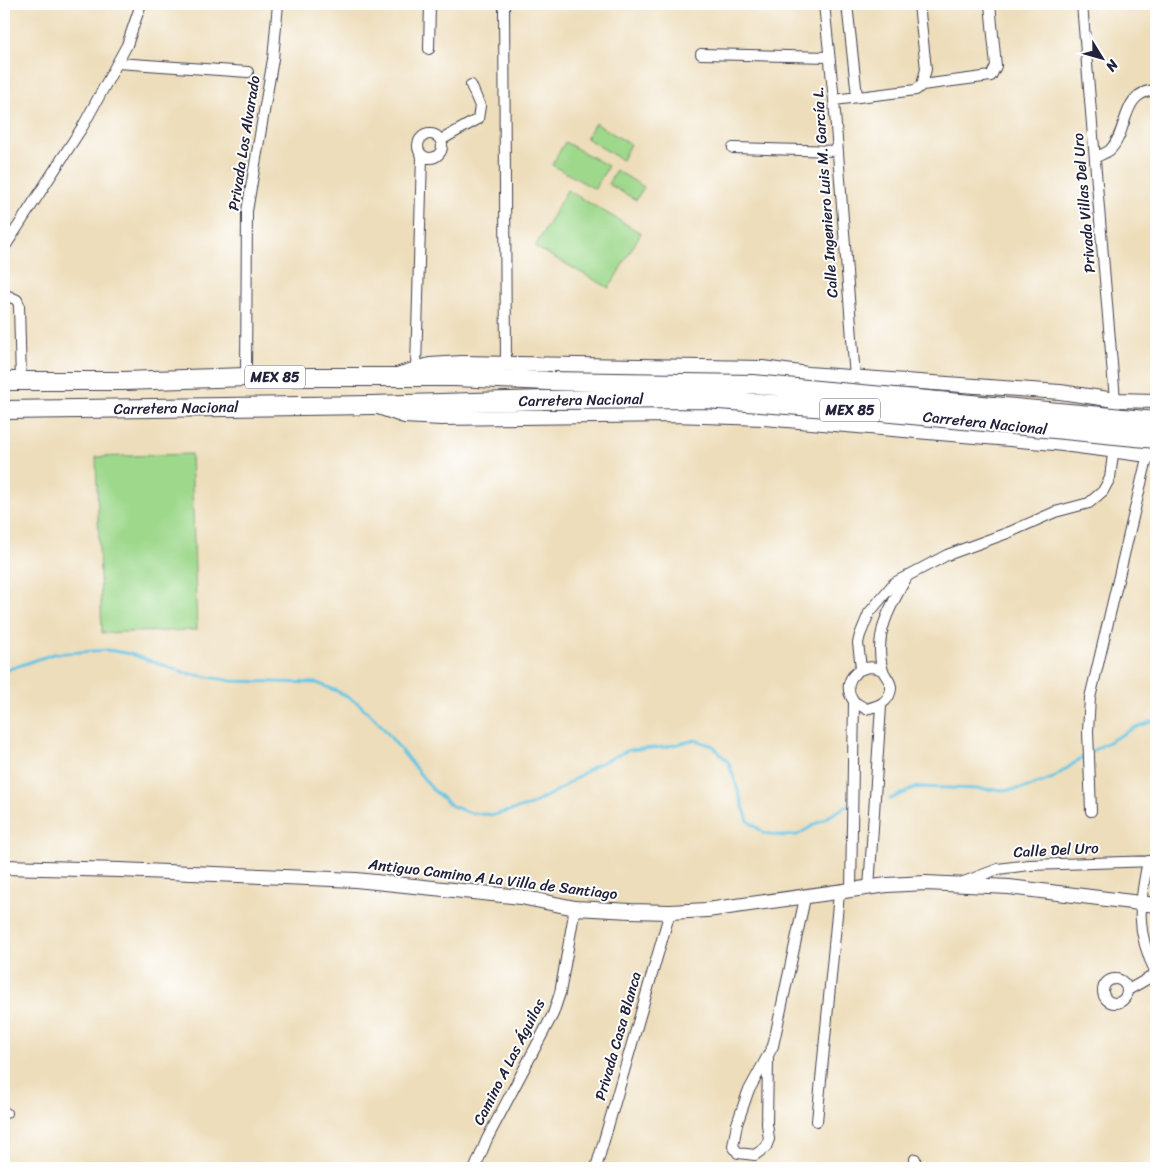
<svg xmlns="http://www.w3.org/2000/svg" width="1160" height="1172" viewBox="0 0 1160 1172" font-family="Sriracha,sans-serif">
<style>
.garden{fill:#9dd88b;stroke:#607d63}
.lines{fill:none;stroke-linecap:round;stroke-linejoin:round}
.stream{stroke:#66c5e4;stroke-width:3}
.street-casing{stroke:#403e4e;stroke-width:12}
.secondary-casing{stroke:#403e4e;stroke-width:16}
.highway-casing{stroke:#403e4e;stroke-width:20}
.street{stroke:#fff;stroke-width:10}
.secondary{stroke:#fff;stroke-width:14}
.highway{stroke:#fff;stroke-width:18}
.highway-bridge-casing{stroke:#403e4e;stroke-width:20;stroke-linecap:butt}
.highway-bridge{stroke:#fff;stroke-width:18}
.labels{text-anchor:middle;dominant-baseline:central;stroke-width:4;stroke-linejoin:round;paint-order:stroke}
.shield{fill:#fff;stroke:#646476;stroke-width:1}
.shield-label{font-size:14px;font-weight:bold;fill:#22223b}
.street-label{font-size:15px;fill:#22223b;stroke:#fff}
</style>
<rect width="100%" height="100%" fill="#fff"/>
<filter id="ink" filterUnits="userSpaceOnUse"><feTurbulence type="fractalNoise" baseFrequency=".02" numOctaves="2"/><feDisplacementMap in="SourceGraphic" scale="10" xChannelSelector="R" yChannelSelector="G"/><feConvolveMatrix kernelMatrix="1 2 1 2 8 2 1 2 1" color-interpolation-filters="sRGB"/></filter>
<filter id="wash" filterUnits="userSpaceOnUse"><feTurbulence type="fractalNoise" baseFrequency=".0096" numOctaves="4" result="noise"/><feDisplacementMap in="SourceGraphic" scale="20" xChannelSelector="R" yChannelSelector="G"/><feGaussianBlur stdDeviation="1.12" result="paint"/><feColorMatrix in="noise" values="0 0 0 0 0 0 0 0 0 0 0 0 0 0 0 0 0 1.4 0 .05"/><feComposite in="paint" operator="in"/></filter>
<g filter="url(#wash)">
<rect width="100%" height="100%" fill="#edddba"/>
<path class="garden" d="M 595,123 L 630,144 L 622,160 L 586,138 Z
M 565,142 L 608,166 L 595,189 L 552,165 Z
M 616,170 L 644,187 L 636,200 L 608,184 Z
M 567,190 L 641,233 L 609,288 L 535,247 Z
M 191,454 L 197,630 L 102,633 L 96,457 Z"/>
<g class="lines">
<path class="stream" d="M 4,671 L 53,654 L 108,650 L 131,654 L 185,673 L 232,681 L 317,683 L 337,691 L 358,703 L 380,724 L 433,790 L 452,806 L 471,813 L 494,815 L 531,805 L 560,789 L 594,766 L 629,750 L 665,747 L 695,740 L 713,746 L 729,763 L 748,821 L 764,833 L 784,836 L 797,835 L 850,804
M 1092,751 L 1134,728 L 1156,720
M 890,799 L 918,787 L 1010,790 L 1029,787 L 1053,778 L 1086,755"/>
</g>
</g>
<g filter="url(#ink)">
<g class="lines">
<defs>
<path id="street" d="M 504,4 L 506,363
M 824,4 L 834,100 L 855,378
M 847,4 L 857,96
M 1082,4 L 1115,400 L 1115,421
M 429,49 L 430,4
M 701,54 L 829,57
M 118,63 L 248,72
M 922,85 L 991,76 L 996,66 L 990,4
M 834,100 L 916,90 L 922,85 L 926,69 L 919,4
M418 146a12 12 0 1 1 24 0a12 12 0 1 1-24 0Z
M 441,140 L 478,119 L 480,106 L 471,85
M 733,148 L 838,151
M 1096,157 C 1100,155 1106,153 1110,150 C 1129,131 1121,91 1156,90
M 4,248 L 83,126 L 127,45 L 141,4
M 4,294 L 17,300 L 19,305 L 21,381
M 416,368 L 422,156
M 246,377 L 247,211 L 273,59 L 278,4
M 861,668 L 858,643 L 860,635 L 869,613 L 894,583 L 947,555 L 1010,532 L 1055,512 L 1089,503 L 1103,491 L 1110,478 L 1114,446
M 882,670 C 862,660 839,680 853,700 C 856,704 862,706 866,709 C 878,706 889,703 891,689 C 892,681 884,676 882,668 C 874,632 891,605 908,575
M 1091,811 L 1088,731 L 1090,698 L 1148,454
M 1148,861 C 1139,905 1135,931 1156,973
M 961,883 L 998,869 L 1029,865 L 1156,861
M 869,888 L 881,706
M 851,891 L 854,701
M1103 991a12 12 0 1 1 24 0a12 12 0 1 1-24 0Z
M 1128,990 L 1156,974
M 768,1058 L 767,1124 L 769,1139 L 766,1147 L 755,1155 L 738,1153 L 733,1146 L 737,1124 L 748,1092 L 773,1046 L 805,898
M 4,1113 L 6,1113
M 817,1121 L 839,894
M 915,1159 L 916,1168
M 475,1168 L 487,1139 L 553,1014 L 560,993 L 575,908
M 596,1168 L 670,912"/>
<path id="secondary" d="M 400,374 L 430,365 L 462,363 L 762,368 L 808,374 L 1060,392 L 1115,400 L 1156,401
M 378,407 L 404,416 L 441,418 L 673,415 L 764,418 L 1055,443 L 1156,456
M 4,867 L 120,870 L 356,880 L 521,897 L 575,908 L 631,911 L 670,912 L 707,910 L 887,885 L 926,883 L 1009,887 L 1156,905"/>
<path id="highway" d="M 4,381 L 123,381 L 246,377 L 455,377 L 547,381
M 4,410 L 373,405 L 543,400"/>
</defs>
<use href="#street" class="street-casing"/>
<use href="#secondary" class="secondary-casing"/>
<use href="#highway" class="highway-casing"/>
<use href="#street" class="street"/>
<use href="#secondary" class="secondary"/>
<use href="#highway" class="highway"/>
<defs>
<path id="highway-bridge" d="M 547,381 L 753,384 L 1156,421
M 543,400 L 705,399 L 881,412 L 1156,439"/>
</defs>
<use href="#highway-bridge" class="highway-bridge-casing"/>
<use href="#highway-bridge" class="highway-bridge"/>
</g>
</g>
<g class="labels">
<g class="shield">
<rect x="245" y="365.5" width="60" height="23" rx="4"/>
<rect x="820" y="398.5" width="60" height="23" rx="4"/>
</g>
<g class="shield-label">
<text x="275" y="377">MEX 85</text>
<text x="850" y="410">MEX 85</text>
</g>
<g class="street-label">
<text transform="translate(244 143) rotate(-81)">Privada Los Alvarado</text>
<text transform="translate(825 192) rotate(-94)">Calle Ingeniero Luis M. García L.</text>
<text transform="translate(1084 203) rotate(-95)">Privada Villas Del Uro</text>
<text transform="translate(581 400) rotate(-1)">Carretera Nacional</text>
<text transform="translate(176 408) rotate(-1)">Carretera Nacional</text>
<text transform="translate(985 423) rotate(6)">Carretera Nacional</text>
<text transform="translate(1056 850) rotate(-3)">Calle Del Uro</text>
<text transform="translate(493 879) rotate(7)">Antiguo Camino A La Villa de Santiago</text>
<text transform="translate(618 1036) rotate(-74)">Privada Casa Blanca</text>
<text transform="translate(509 1062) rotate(-63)">Camino A Las Águilas</text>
</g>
</g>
<rect width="1160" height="1172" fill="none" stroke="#fff" stroke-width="20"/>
<g transform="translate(1102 58) rotate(127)" stroke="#ffffff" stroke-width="4" paint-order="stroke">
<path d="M0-4L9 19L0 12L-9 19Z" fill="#22223b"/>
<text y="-8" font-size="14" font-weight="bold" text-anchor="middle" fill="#22223b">N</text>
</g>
</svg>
